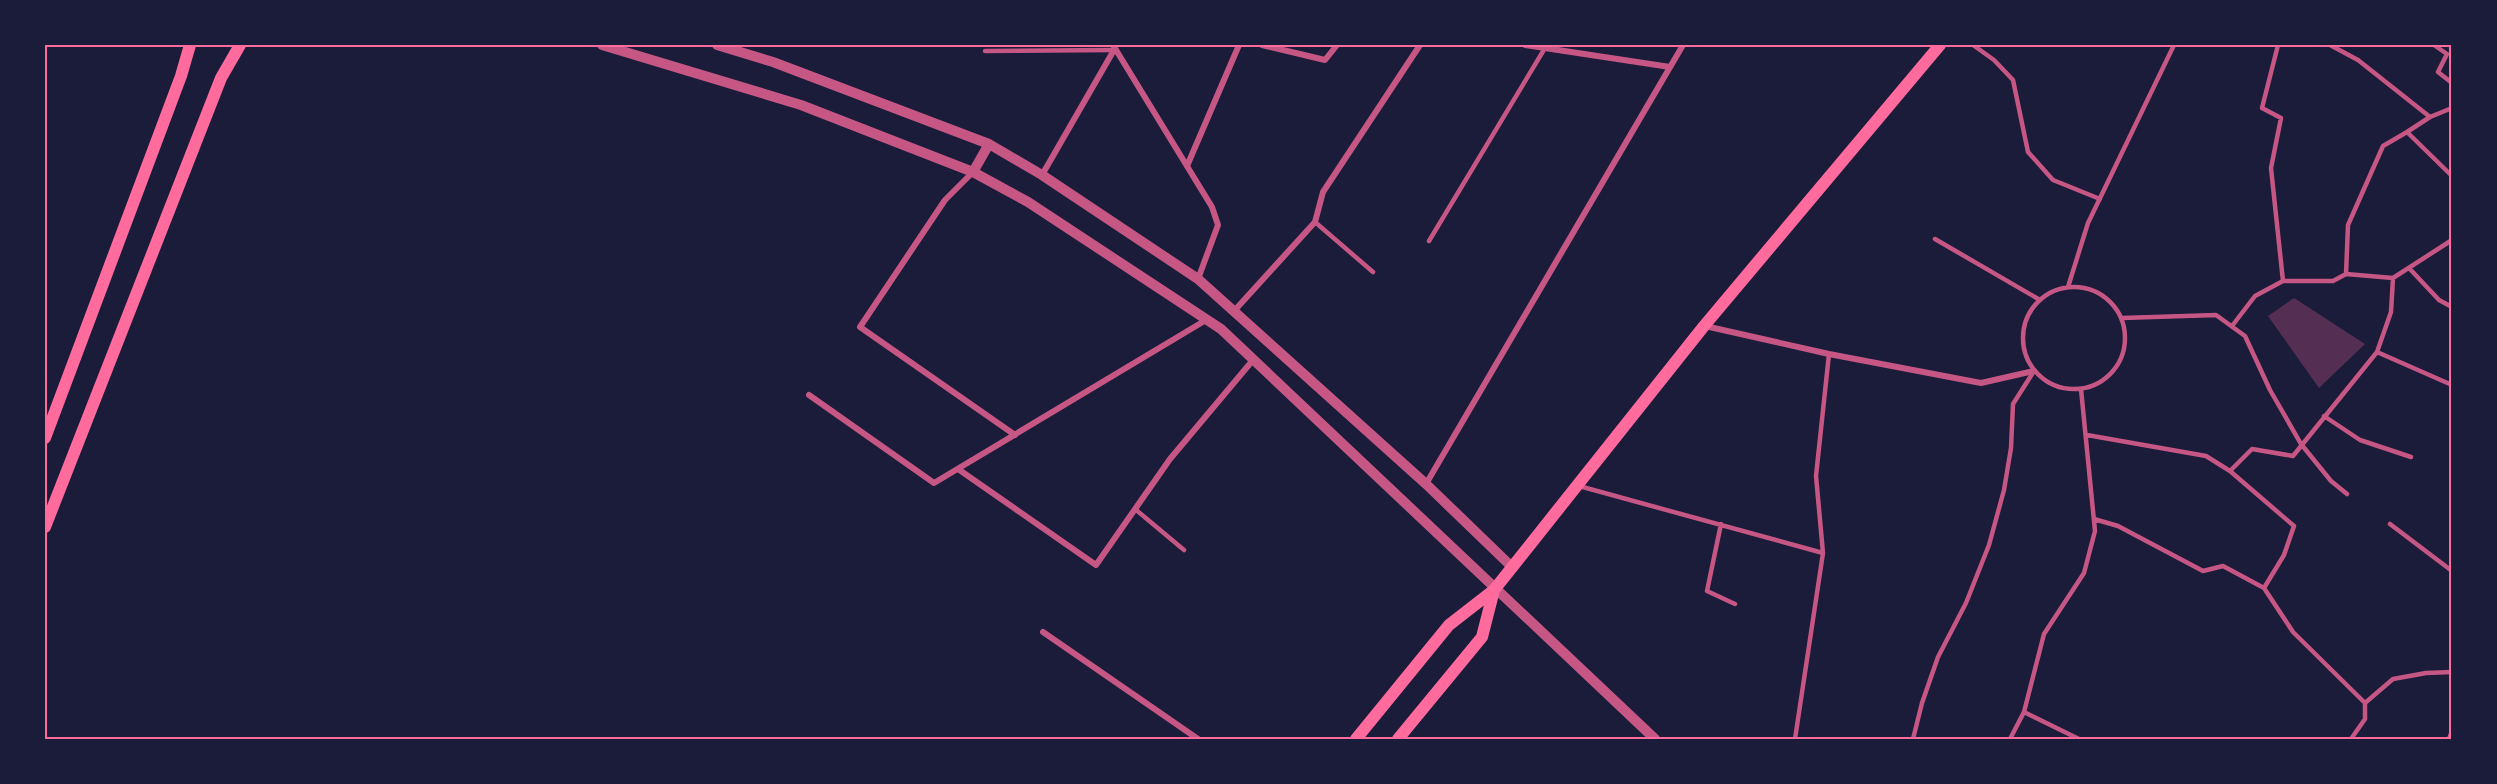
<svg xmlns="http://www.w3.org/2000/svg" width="2497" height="784" viewBox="0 0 2497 784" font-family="'Nunito Sans',sans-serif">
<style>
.building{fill:#542f53}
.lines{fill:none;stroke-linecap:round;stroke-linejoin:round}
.service{stroke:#c65784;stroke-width:4.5}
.minor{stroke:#c65784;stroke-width:6}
.tertiary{stroke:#c65784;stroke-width:10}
.secondary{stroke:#ff6b9d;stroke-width:12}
.neatline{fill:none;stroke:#ff6b9d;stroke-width:2}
</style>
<rect width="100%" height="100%" fill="#1b1b3a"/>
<path class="building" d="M 2294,298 L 2365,344 L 2319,388 L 2268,316 Z"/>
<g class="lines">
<path class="service" d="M 1973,45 L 1994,60 L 2013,80 L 2028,152 L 2053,180 L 2100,199
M 2330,45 L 2358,60 L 2430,117 L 2452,108
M 2434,45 L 2447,54 L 2438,72 L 2452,83
M 985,51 L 1114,50
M 2430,117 L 2407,132 L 2452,176
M 1315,222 L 1373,272
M 1935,239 L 2040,300
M 1429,241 L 1545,48
M 2409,268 L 2439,300 L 2452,307
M 2346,274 L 2348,225 L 2383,146 L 2407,132
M 2283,281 L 2333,281 L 2346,274 L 2393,278 L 2452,240
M2023 338a51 51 0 1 1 102 0a51 51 0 1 1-102 0Z
M 2068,287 L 2088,223 L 2174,45
M 2122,318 L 2216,315 L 2245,336 L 2270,390 L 2301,444 L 2331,481 L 2347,494
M 2232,326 L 2255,296 L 2283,281 L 2271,168 L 2281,118 L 2262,108 L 2278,45
M 2377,352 L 2452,385
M 2324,416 L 2360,440 L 2411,457
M 2087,435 L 2206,456 L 2230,471 L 2252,449 L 2293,456 L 2377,352 L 2391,312 L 2393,278
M 2230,471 L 2294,526 L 2284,555 L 2264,588
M 1579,486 L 1823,553
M 1135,509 L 1184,550
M 2094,519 L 2118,526 L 2203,571 L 2223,566 L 2264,588 L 2293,632 L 2365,703 L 2393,679 L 2426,673 L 2452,672
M 1721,524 L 1707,591 L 1735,604
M 2390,524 L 2452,571
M 2024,712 L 2079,739
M 1795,739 L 1823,553 L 1816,476 L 1829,354
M 1913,739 L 1922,703 L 1938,657 L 1966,603 L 1989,545 L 2004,490 L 2011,448 L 2013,404 L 2034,371
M 2010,739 L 2024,712 L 2044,634 L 2084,573 L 2095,531 L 2081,389
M 2351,739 L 2365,719 L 2365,703
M 2449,739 L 2452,731"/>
<path class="minor" d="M 1113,45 L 1212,207 L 1218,225 L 1198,279
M 1262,45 L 1325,60 L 1337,45
M 1525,45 L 1670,67
M 1187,166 L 1239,45
M 973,172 L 945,200 L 860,327 L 1015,435
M 1042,175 L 1114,50
M 1235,310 L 1315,222 L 1323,192 L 1420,45
M 1705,326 L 1829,354 L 1981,383 L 2034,371
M 809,395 L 934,483 L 1206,320
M 958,469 L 1096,565 L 1170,459 L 1253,360
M 1426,484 L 1683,45
M 1043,632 L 1198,739"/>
<path class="tertiary" d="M 602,45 L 801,105 L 973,172 L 1028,202 L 1221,329 L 1655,739
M 717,45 L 773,62 L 989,144 L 1042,175 L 1198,279 L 1426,484 L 1512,567
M 973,172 L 989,144"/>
<path class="secondary" d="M 45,438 L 181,76 L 190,45
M 45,527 L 221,78 L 240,45
M 1494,590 L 1704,326 L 1940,45
M 1356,739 L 1449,625 L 1494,590 L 1482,637 L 1398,739"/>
</g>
<rect width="2497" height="784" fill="none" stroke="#1b1b3a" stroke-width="93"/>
<rect x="46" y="46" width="2404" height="692" class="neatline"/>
</svg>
